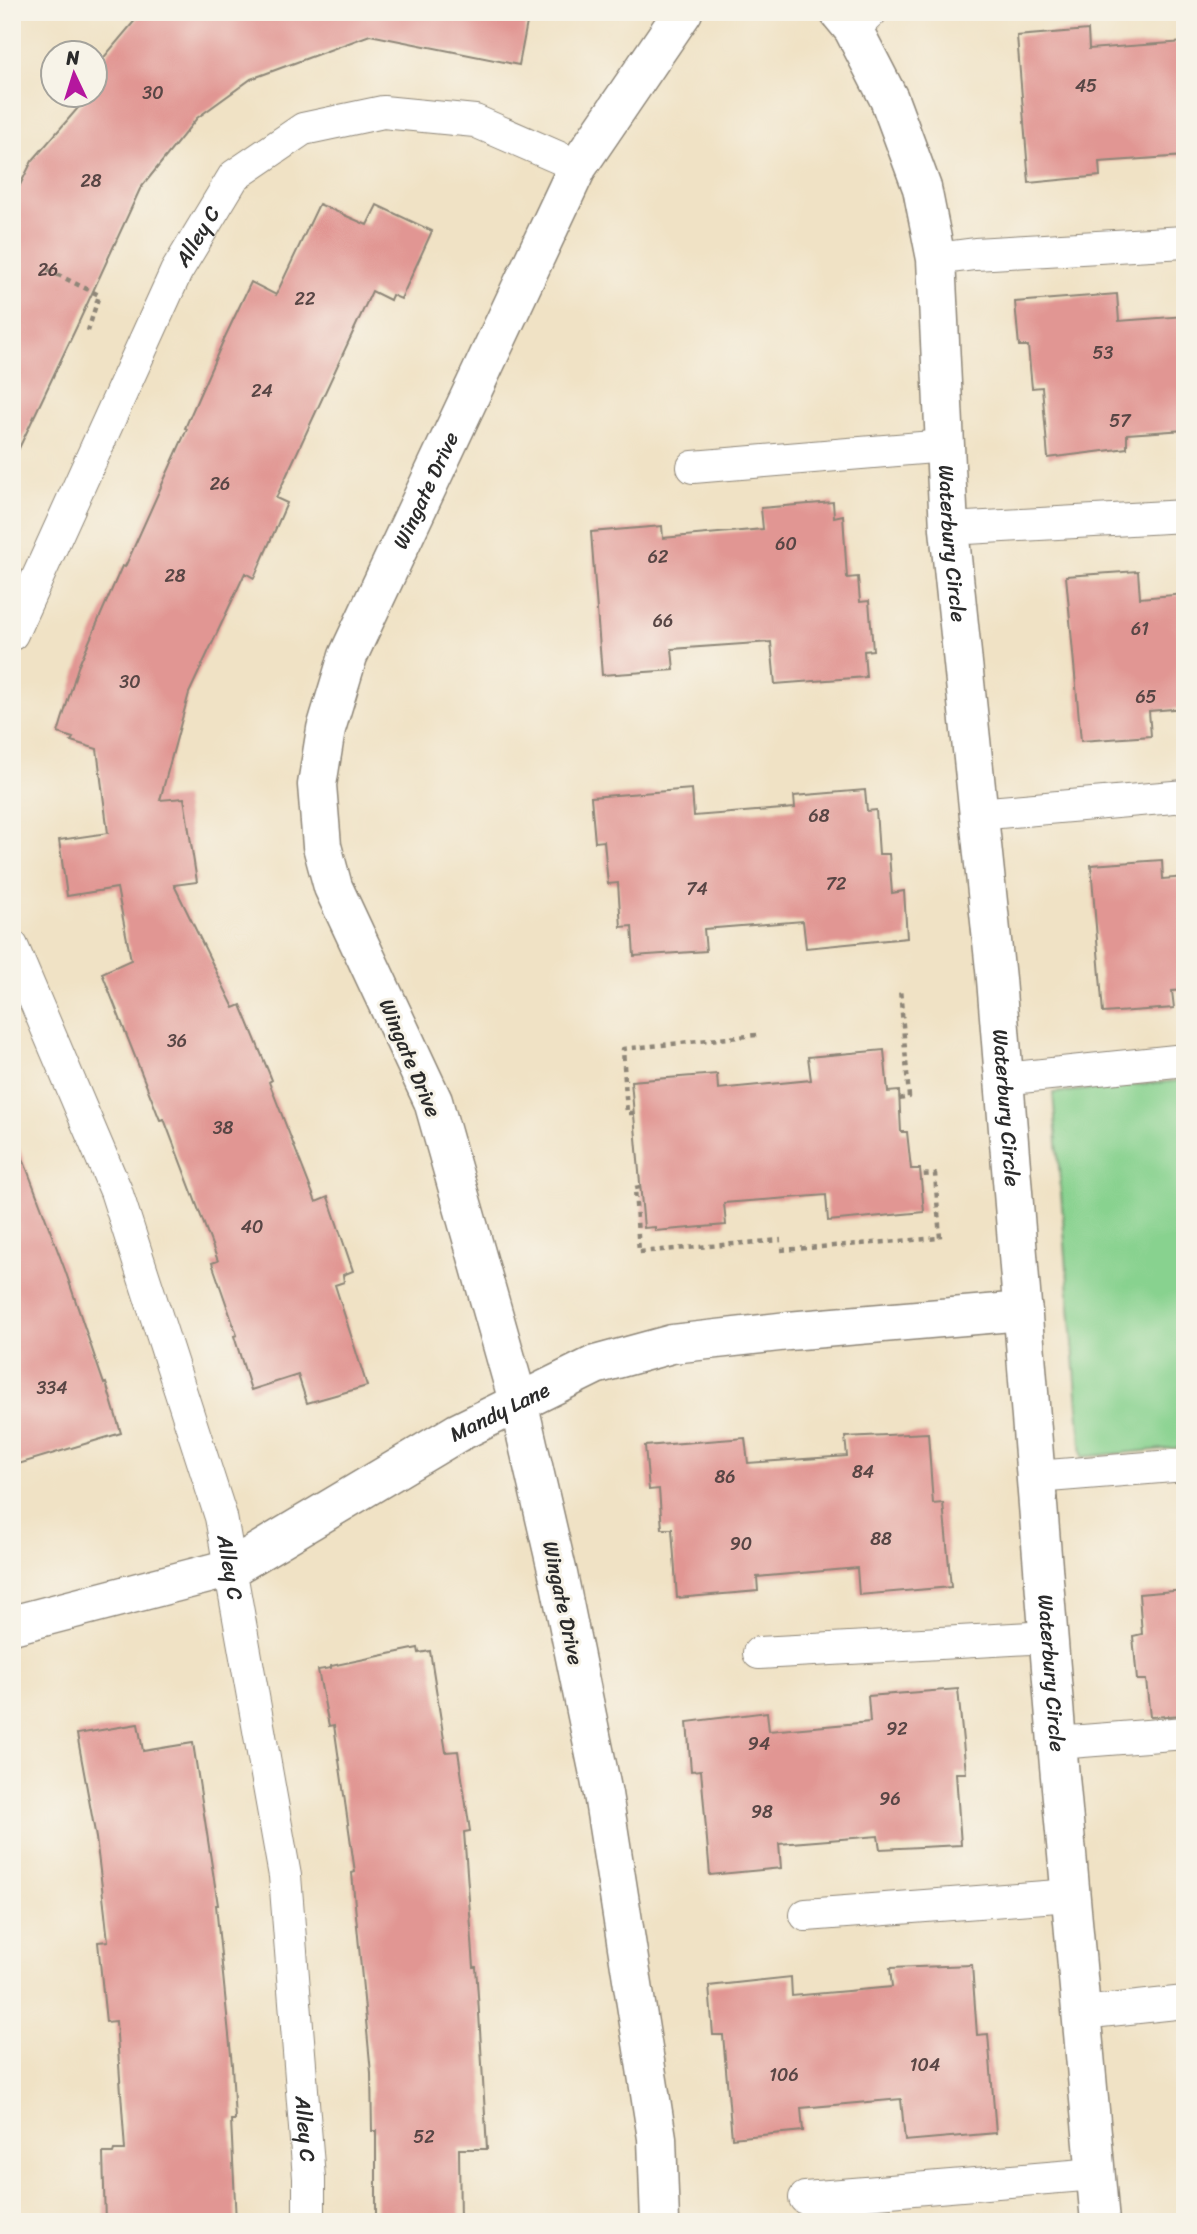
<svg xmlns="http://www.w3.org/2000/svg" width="1197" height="2234" viewBox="0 0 1197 2234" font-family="Sriracha,sans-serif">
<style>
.green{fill:#88d28f;stroke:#5a7e5d;stroke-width:2}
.building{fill:#e19693}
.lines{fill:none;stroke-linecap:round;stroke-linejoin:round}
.lane-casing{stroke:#8e8678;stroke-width:34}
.street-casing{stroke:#8e8678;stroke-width:41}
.path{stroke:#8e8678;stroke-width:4.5;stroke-dasharray:5 5;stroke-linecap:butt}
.lane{stroke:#fff;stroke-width:32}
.street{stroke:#fff;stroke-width:38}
.labels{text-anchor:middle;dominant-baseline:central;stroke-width:6;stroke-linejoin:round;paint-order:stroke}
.number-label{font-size:18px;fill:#584645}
.street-label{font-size:21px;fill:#2b2b2b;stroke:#f7f3e8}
</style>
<rect width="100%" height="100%" fill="#f7f3e8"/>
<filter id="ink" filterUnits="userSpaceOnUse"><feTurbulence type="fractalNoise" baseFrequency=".0143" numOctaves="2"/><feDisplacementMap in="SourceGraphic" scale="14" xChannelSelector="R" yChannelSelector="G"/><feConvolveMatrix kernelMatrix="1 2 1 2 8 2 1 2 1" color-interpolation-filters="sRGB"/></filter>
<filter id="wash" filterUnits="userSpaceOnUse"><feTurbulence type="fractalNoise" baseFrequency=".00686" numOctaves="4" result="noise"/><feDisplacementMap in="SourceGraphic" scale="28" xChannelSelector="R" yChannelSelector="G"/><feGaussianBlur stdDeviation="1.57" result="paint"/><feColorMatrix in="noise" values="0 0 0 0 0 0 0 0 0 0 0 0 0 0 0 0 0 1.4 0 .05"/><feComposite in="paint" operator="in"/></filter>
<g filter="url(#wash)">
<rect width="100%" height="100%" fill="#f0e2c5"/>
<path class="green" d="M 1185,1080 L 1185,1447 L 1082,1457 L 1053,1093 Z"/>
<g id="blocks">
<path class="building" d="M 142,12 L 529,12 L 519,65 L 370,35 L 251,79 L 197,118 L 140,189 L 77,326 L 12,463 L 12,201 L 32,161 L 90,94 L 94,94 L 94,69 Z
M 1088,30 L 1089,49 L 1185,42 L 1185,156 L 1099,162 L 1100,176 L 1029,183 L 1017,36 Z
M 319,204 L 367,225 L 377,205 L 432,231 L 401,299 L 392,295 L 390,300 L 372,291 L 276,498 L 287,503 L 254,578 L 245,573 L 189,693 L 160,800 L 184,798 L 197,882 L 174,885 L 234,1008 L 241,1005 L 272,1080 L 269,1082 L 316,1202 L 328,1197 L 353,1271 L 343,1275 L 344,1282 L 335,1285 L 367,1386 L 307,1403 L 298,1375 L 251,1390 L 234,1336 L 237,1335 L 212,1263 L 218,1261 L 164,1119 L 160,1120 L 102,973 L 131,960 L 117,888 L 67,896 L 59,840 L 108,833 L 97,749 L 71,741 L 73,738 L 58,733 L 78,667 L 122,566 L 125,567 L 187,429 L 185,428 L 224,339 L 251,282 L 276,295 Z
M 1117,294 L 1119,321 L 1185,316 L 1185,430 L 1127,434 L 1127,448 L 1048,458 L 1042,387 L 1032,388 L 1028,346 L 1019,346 L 1015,302 Z
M 833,502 L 834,517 L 843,515 L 847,578 L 858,577 L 860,602 L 869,601 L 873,650 L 864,651 L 866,677 L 775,684 L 771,642 L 672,649 L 674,670 L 602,675 L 591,532 L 662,526 L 663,538 L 763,529 L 761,508 Z
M 1138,571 L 1140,598 L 1185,594 L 1185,708 L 1149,711 L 1151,736 L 1081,741 L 1066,576 Z
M 692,789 L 694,816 L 795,808 L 794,796 L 865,790 L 867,811 L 876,810 L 879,854 L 889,854 L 892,893 L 904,891 L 907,938 L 806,948 L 803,921 L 704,929 L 706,951 L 634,956 L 632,926 L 621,927 L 618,883 L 608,884 L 604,841 L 595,842 L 591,797 Z
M 1162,860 L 1163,879 L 1185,877 L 1185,990 L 1172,991 L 1174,1008 L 1103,1013 L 1091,865 Z
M 884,1050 L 888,1092 L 899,1091 L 901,1132 L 907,1132 L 911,1169 L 920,1169 L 924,1212 L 828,1221 L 826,1195 L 724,1203 L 726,1225 L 655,1231 L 655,1227 L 644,1228 L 631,1081 L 717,1074 L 718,1089 L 811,1080 L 808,1057 Z
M 16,1140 L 65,1270 L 104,1384 L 106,1383 L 121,1433 L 12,1466 L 12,1141 Z
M 928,1433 L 933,1504 L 943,1503 L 951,1587 L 859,1595 L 857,1568 L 757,1577 L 758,1591 L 677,1598 L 672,1529 L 662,1529 L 659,1489 L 649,1490 L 645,1446 L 745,1438 L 748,1463 L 847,1456 L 845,1437 Z
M 1185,1590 L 1185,1715 L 1150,1717 L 1146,1680 L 1137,1680 L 1133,1636 L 1142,1634 L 1139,1594 Z
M 418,1648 L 419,1653 L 430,1651 L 446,1752 L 458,1751 L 470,1831 L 464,1832 L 474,1967 L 476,1967 L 478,1996 L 487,2149 L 459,2149 L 460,2222 L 376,2222 L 376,2131 L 372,2131 L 371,2073 L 352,1873 L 355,1872 L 334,1725 L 329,1726 L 318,1670 L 331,1668 L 331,1666 Z
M 958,1689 L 966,1773 L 956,1773 L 961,1845 L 880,1849 L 878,1836 L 779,1844 L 781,1868 L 710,1875 L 701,1770 L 691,1771 L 687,1722 L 767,1712 L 769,1731 L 870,1722 L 868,1696 Z
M 138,1724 L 143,1751 L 193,1743 L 218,1905 L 216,1905 L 232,2065 L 235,2120 L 231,2120 L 236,2222 L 105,2222 L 103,2153 L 113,2153 L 114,2150 L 125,2150 L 116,2021 L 106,2022 L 98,1942 L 108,1941 L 102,1887 L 96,1838 L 77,1734 Z
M 972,1965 L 977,2035 L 988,2034 L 996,2133 L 905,2141 L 901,2099 L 801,2108 L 803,2131 L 732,2138 L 723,2035 L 713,2035 L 709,1986 L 791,1977 L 792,1996 L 892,1987 L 890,1968 Z"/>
</g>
</g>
<g filter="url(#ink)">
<use href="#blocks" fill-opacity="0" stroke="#8e8678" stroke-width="2"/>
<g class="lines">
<defs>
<g id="lane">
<path d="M 853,29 L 871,12"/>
<path d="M 936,259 L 975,254 L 1185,242"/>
<path d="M 693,467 L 945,446"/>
<path d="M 949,529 L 1185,516"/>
<path id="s1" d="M 12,634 L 176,272 L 234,176 L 303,129 L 383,112 L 475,121 L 578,166"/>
<path d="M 977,814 L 1185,796"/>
<path id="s2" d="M 12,946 L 116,1191 L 221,1517 L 285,1876 L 309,2178 L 309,2222"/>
<path d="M 1003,1079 L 1185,1060"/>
<path d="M 1036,1477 L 1185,1465"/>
<path d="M 759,1653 L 1049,1637"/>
<path d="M 1057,1743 L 1185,1733"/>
<path d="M 806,1915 L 1071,1895"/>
<path d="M 1082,2013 L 1185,2002"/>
<path d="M 805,2198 L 1096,2174"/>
</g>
<g id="street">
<path id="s3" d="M 839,12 L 853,29 L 889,99 L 922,188 L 936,259 L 949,529 L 996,979 L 1057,1743 L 1100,2222"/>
<path id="s4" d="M 12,1625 L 231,1568 L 457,1433 L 595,1365 L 672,1344 L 788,1331 L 1023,1311"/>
<path id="s5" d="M 660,2222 L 657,2138 L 603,1794 L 558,1574 L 518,1401 L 433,1101 L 333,887 L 322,846 L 317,785 L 326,729 L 348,656 L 578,166 L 683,12"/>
</g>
</defs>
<use href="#lane" class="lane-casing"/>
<use href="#street" class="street-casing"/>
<path class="path" d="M 48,270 L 99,295 L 88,331
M 899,1099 L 909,1097 L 900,989
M 634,1113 L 627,1113 L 623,1049 L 757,1035
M 640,1187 L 635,1188 L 639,1252 L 781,1240
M 781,1250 L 940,1238 L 935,1174 L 921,1175"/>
<use href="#lane" class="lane"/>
<use href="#street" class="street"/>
</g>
</g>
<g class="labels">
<g class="number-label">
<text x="1086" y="86">45</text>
<text x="153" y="93">30</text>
<text x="91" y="181">28</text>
<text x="48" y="270">26</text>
<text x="305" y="299">22</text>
<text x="1103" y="353">53</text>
<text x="262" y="391">24</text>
<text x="1120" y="421">57</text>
<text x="220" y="484">26</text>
<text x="786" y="544">60</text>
<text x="658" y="557">62</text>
<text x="175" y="576">28</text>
<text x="663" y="621">66</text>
<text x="1140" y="629">61</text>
<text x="130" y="682">30</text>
<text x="1146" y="697">65</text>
<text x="819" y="816">68</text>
<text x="836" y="884">72</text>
<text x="697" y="889">74</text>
<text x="177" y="1041">36</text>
<text x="223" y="1128">38</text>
<text x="252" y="1227">40</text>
<text x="52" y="1388">334</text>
<text x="863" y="1472">84</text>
<text x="725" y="1477">86</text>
<text x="881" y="1539">88</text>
<text x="741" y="1544">90</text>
<text x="897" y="1729">92</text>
<text x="759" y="1744">94</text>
<text x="890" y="1799">96</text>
<text x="762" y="1812">98</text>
<text x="925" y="2065">104</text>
<text x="784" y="2075">106</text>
<text x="424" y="2137">52</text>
</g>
<g class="street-label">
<text stroke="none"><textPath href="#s1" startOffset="439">Alley C</textPath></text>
<text stroke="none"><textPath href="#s5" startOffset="1802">Wingate Drive</textPath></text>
<text stroke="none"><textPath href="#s3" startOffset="553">Waterbury Circle</textPath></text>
<text transform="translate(410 1058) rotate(67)">Wingate Drive</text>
<text stroke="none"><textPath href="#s3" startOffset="1120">Waterbury Circle</textPath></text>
<text stroke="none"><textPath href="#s4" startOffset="537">Mandy Lane</textPath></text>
<text stroke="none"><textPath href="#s2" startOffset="660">Alley C</textPath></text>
<text transform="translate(563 1603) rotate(78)">Wingate Drive</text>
<text stroke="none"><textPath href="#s3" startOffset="1687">Waterbury Circle</textPath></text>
<text stroke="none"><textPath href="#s2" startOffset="1227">Alley C</textPath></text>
</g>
</g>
<rect width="1197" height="2234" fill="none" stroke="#f7f3e8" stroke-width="42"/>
<g transform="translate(74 74) rotate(356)"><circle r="33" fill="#f7f3e8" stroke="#a5a39c" stroke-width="2"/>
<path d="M0-5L12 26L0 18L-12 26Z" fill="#b5179e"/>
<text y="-10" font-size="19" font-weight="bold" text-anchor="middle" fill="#2b2b2b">N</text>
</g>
</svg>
